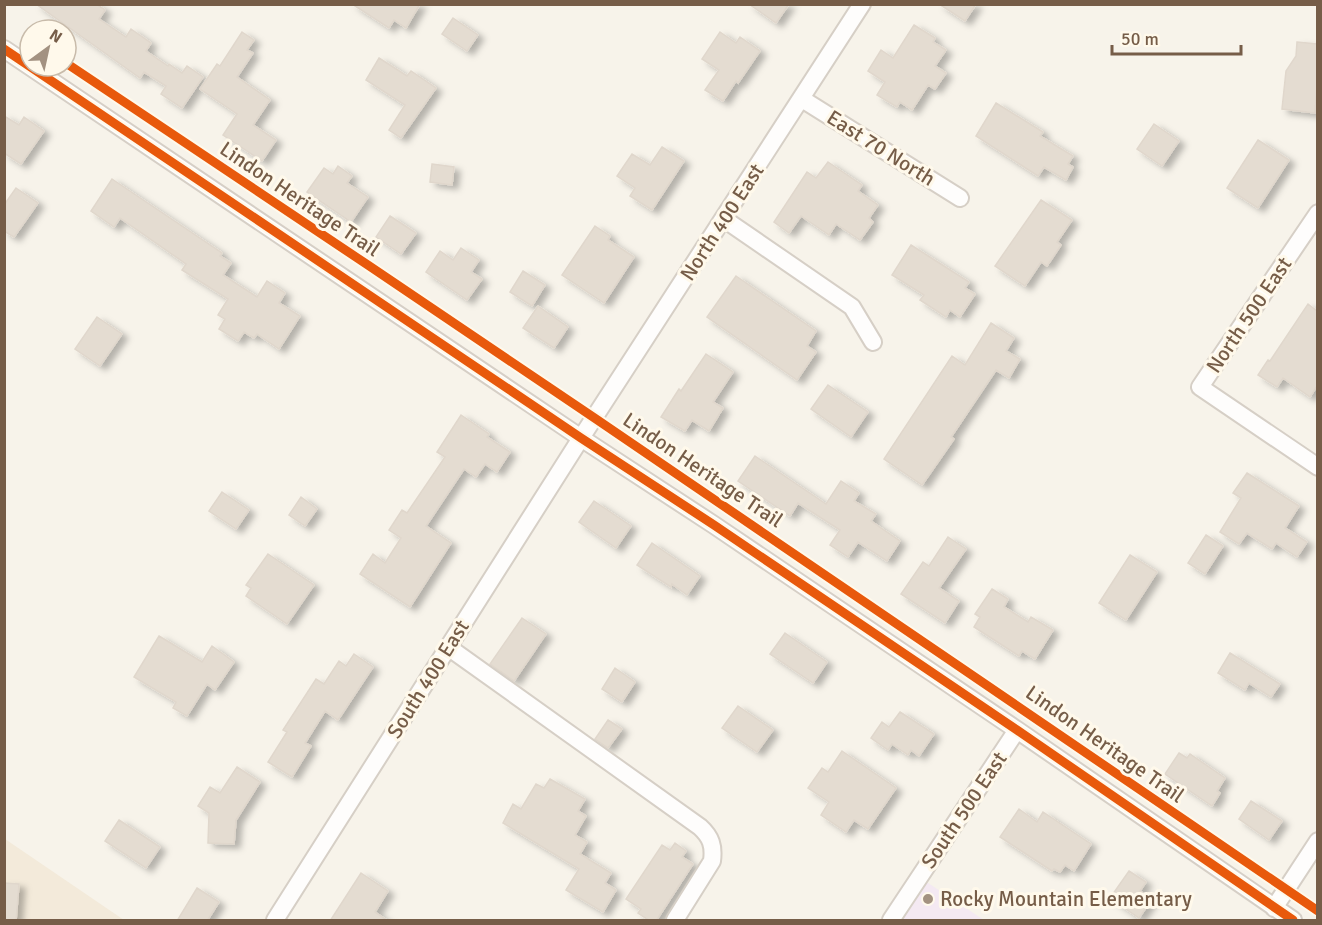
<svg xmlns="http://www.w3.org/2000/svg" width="1322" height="925" viewBox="0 0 1322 925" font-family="Signika,sans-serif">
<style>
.residential{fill:#f3eada}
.education{fill:#f4e9f2}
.building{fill:#e4dcd1;stroke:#e0d7cc;stroke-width:1.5;filter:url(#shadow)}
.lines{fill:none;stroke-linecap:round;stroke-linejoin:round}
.minor-casing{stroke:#d6cfc6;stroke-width:20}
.minor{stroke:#fefdfc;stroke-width:16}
.cycleway-casing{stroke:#fff9eb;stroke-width:13}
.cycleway{stroke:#e8590c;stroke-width:9}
.poi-dot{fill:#a39281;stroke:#fff9eb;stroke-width:2}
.labels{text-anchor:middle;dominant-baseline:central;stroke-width:6;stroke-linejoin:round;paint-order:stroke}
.street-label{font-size:21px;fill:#765d48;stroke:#fff9eb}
.poi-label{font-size:21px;fill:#765d48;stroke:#fff9eb;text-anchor:start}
</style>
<defs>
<filter id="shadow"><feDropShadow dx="6" dy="4" stdDeviation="3" flood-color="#0004"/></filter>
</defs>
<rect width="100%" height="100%" fill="#f7f3ea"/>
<path class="residential" d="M 5,839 L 124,920 L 5,920 Z"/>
<path class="education" d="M 919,877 L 984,920 L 892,920 Z"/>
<path class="building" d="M 36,4 L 96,4 L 105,10 L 99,19 L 126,37 L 131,29 L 151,43 L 146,51 L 168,66 L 169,64 L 182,73 L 187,66 L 203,77 L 182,108 L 161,94 L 166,86 L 144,72 L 140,78 Z
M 352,4 L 420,4 L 406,28 L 394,20 L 389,28 Z
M 749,4 L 789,4 L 776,23 Z
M 939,4 L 976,4 L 965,21 Z
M 453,18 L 478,35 L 467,51 L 442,34 Z
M 914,25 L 935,38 L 933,42 L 946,50 L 935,66 L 946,73 L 935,89 L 928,85 L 912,110 L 900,102 L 897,107 L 877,95 L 885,82 L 868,71 L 881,50 L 893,58 Z
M 242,32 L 254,40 L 247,50 L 253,53 L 237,77 L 270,100 L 253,125 L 276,140 L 262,161 L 223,135 L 237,114 L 200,89 L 217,64 L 220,66 Z
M 720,32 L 736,43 L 740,37 L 760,51 L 738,83 L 736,81 L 723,101 L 705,90 L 719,70 L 702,59 Z
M 1297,42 L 1317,44 L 1317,86 L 1315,113 L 1282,109 L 1286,71 L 1296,56 Z
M 379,58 L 407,76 L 411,71 L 436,88 L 401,138 L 389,130 L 405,105 L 366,80 Z
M 996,103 L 1043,132 L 1040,136 L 1073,156 L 1068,164 L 1073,167 L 1066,180 L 1044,167 L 1038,176 L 976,136 Z
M 4,116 L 19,125 L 24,117 L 44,131 L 21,164 L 4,153 Z
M 1154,124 L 1179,141 L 1162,166 L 1137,149 Z
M 1258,140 L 1289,160 L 1258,208 L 1227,188 Z
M 662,147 L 684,161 L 652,210 L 630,196 L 635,188 L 617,176 L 632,154 L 650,165 Z
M 828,162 L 862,185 L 858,191 L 878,205 L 869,218 L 873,222 L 860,240 L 836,224 L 829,235 L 801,216 L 789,233 L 774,222 L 807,172 L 816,178 Z
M 432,164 L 454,167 L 452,185 L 430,182 Z
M 338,166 L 352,176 L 347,183 L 368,197 L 351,222 L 307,192 L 324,168 L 333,174 Z
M 112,179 L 222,253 L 220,256 L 231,263 L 223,275 L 257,297 L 267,281 L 285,293 L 279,303 L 300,316 L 279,349 L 257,334 L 254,338 L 244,332 L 238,341 L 219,329 L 225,319 L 218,315 L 228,299 L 182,270 L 186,264 L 120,218 L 114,227 L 91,211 Z
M 16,188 L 38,203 L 14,237 L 4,231 L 4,205 Z
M 1041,200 L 1072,220 L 1057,242 L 1061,245 L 1047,266 L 1041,262 L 1025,286 L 995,266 Z
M 390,216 L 416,233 L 401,254 L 376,237 Z
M 595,226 L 610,236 L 608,240 L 634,257 L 604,303 L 562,275 Z
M 911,245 L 969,282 L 965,288 L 975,294 L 960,317 L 950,310 L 946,317 L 920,300 L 924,295 L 892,275 Z
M 461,248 L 479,260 L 471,272 L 482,279 L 467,300 L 426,272 L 440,251 L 453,260 Z
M 523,271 L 545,285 L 532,306 L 510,292 Z
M 736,276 L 816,331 L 807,346 L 816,352 L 797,380 L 707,317 Z
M 1308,304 L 1317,311 L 1317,386 L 1310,397 L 1283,378 L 1277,387 L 1258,375 L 1268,360 L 1270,361 Z
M 538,306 L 568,327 L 554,348 L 523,328 Z
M 97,317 L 122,334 L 100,366 L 75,349 Z
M 991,323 L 1014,338 L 1006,351 L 1020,359 L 1009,378 L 996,370 L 951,437 L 954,439 L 922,485 L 884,459 L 952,356 L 965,365 Z
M 706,354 L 733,372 L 713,402 L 723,408 L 709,431 L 692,420 L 685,431 L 661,417 L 679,389 L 681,391 Z
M 828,385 L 868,412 L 851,437 L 811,409 Z
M 461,415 L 489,434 L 487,437 L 510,452 L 497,472 L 485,464 L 476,477 L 464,469 L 426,526 L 451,543 L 410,607 L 360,574 L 373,554 L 385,563 L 401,538 L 389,530 L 402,510 L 407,513 L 445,457 L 437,452 Z
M 755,456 L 826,504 L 841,481 L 859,493 L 854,501 L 876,514 L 871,521 L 900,541 L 887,561 L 858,542 L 848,557 L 830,545 L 840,530 L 798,503 L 790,516 L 738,481 Z
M 1247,473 L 1299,506 L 1285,528 L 1307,542 L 1297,557 L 1276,543 L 1272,549 L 1247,533 L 1239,544 L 1220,532 L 1241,498 L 1233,493 Z
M 222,492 L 249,510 L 236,529 L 209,511 Z
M 301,497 L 317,509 L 305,526 L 289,515 Z
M 594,501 L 631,526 L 616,548 L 579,522 Z
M 1206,535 L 1223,546 L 1205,574 L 1188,563 Z
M 948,537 L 966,549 L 939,588 L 959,601 L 945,623 L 901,594 L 923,562 L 929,566 Z
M 652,543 L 700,576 L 687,595 L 672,584 L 671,587 L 637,565 Z
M 268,554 L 314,585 L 287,624 L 246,596 L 251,588 L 246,585 Z
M 1130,555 L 1157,572 L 1126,620 L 1099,603 Z
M 992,589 L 1008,599 L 1004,607 L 1028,622 L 1031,617 L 1053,630 L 1035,659 L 1022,651 L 1019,656 L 974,627 L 980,617 L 975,614 Z
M 522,618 L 546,634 L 514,681 L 490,664 Z
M 785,633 L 827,662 L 813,683 L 770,654 Z
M 159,636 L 202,662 L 212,646 L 234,662 L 215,690 L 207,684 L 187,716 L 173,708 L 176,702 L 134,677 Z
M 1230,653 L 1280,684 L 1271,697 L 1249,683 L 1245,690 L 1218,673 Z
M 354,654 L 373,667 L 338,720 L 325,711 L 305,743 L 311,746 L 292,777 L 268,762 L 287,732 L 283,730 L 316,679 L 324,684 L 339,661 L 346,666 Z
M 615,668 L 635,682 L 622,702 L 602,689 Z
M 738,706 L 773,730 L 757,752 L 722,728 Z
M 900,712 L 934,734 L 919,756 L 911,750 L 908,755 L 892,744 L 888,750 L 871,738 L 882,722 L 889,727 Z
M 608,720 L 622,729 L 608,748 L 595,739 Z
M 842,751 L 896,788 L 868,829 L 854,820 L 846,832 L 821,815 L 829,802 L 808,788 L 822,768 L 828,772 Z
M 1179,753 L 1187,758 L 1190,754 L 1225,778 L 1217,791 L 1220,793 L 1212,806 L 1165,774 Z
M 237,767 L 260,782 L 236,820 L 234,844 L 208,843 L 209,813 L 198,806 L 210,787 L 220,793 Z
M 550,779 L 585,799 L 578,811 L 586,816 L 575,835 L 587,842 L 580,854 L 611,873 L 605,883 L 616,890 L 603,912 L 566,890 L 579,869 L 503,823 L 513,804 L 521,809 L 536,784 L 544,788 Z
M 1251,801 L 1282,821 L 1269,840 L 1239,819 Z
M 1019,809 L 1037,822 L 1043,812 L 1091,844 L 1074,871 L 1065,865 L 1060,872 L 1054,869 L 1052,871 L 1000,837 Z
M 119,820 L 160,847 L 146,868 L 105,841 Z
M 675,843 L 686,851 L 682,857 L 693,864 L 656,921 L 650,921 L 638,913 L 641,909 L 626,899 L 662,845 L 670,850 Z
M 1129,871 L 1146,882 L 1140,891 L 1152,899 L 1139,918 L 1110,898 Z
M 361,873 L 388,891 L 375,912 L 388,921 L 330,921 Z
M 4,883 L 19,884 L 16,921 L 4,921 Z
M 197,888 L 219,902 L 207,921 L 177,921 Z"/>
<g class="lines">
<defs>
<path id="minor" d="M 4,49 L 581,438 L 714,525 L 1017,730 L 1293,920
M 802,99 L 960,198
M 1318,213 L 1200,387 L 1318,467
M 724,219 L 852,307 L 873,342
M 448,647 L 700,827 C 711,837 714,846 712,861 L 675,920
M 1274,908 L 1318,841
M 275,920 L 581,438 L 862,4
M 891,920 L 1017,730"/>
</defs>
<use href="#minor" class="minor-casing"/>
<use href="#minor" class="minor"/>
<defs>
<path id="cycleway" d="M 4,49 L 581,438 L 714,525 L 1017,730 L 1293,920
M 66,63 C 243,182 420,299 596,419 C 837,582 1077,747 1318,911"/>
</defs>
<use href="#cycleway" class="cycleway-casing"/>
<use href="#cycleway" class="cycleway"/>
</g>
<circle class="poi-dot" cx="928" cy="899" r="6"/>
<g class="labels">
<g class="street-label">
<text transform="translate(881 148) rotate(32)">East 70 North</text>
<text transform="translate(300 199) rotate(34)">Lindon Heritage Trail</text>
<text transform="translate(722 222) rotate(-57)">North 400 East</text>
<text transform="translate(1249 315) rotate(-56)">North 500 East</text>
<text transform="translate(703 470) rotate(34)">Lindon Heritage Trail</text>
<text transform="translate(428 679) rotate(-58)">South 400 East</text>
<text transform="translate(1105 744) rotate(35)">Lindon Heritage Trail</text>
<text transform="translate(964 810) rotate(-56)">South 500 East</text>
</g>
<g class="poi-label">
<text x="940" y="899">Rocky Mountain Elementary</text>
</g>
</g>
<rect width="1322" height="925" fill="none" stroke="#765d48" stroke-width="12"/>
<g transform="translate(48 48) rotate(33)"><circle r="28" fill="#fff9eb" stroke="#c8bbaa" stroke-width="1.5"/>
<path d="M0-4.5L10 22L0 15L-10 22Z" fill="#a39281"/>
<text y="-9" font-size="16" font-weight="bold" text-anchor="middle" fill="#765d48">N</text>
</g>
<path d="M1112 45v9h129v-9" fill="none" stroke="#765d48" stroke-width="3"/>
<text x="1121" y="45" font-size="18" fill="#765d48" stroke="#fff9eb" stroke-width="4.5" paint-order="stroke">50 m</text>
</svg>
